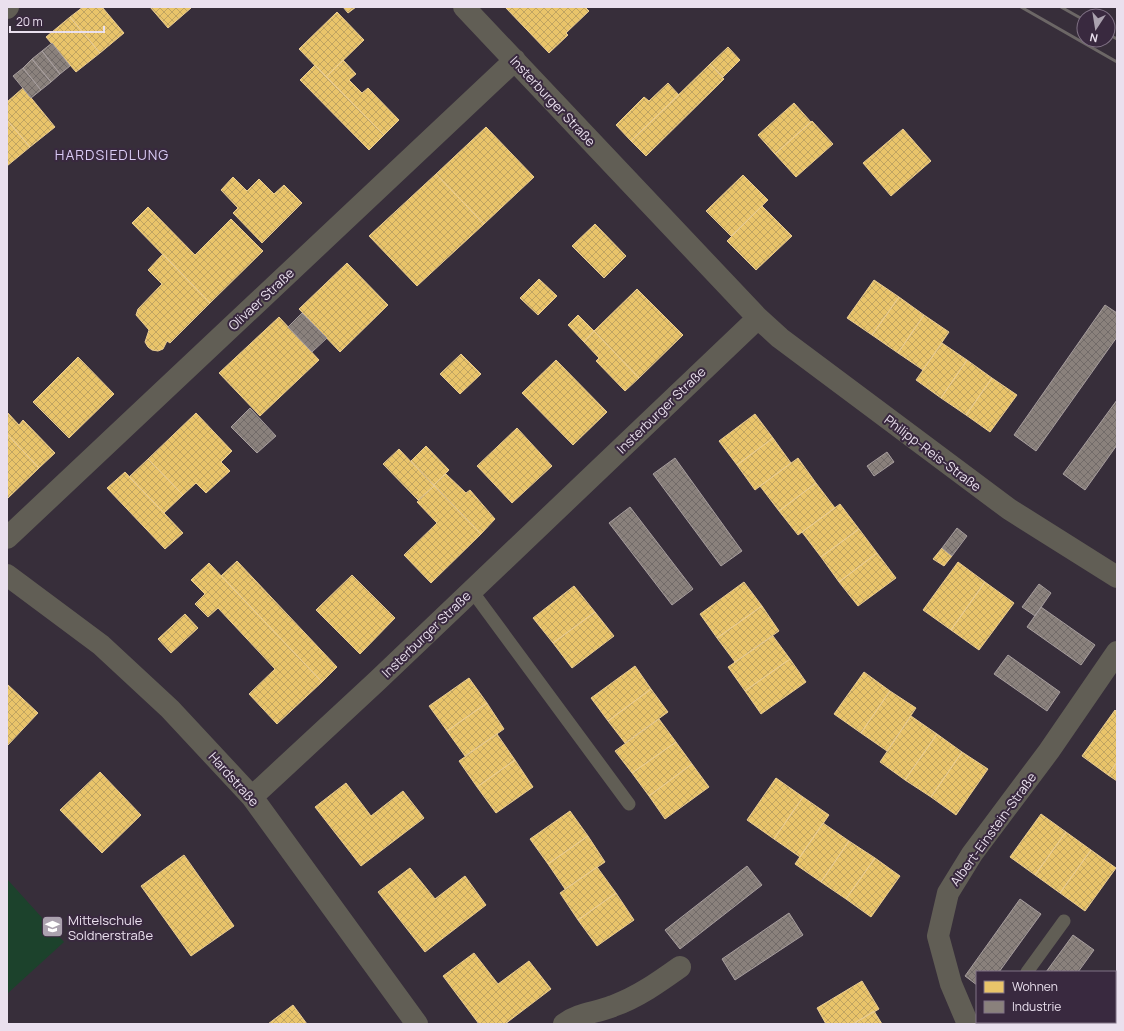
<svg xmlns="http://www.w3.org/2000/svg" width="1124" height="1031" viewBox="0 0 1124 1031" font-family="Manrope,sans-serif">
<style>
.park{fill:#1c422c}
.homes{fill:url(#homes-cross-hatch);stroke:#e9cc92}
.industry{fill:url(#industry-cross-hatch);stroke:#a79e9e}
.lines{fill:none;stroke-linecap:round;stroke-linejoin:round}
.service{stroke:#615e55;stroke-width:13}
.minor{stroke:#615e55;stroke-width:22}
.rail{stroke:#6c6766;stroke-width:3}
.labels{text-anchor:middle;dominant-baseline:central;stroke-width:4;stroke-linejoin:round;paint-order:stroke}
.street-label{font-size:13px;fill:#eae0ee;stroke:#39293f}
.poi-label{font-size:13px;fill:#eae0ee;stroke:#39293f;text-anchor:start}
.neighbourhood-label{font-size:14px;letter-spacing:1px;fill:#d9cbf5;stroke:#39293f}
</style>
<defs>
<pattern id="homes-cross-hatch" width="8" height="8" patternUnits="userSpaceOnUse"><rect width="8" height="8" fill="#e9c46a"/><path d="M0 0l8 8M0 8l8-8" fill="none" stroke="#c0a461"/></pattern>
<pattern id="industry-cross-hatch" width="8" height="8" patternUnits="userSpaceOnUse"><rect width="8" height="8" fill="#8a817c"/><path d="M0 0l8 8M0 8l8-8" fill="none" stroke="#726b69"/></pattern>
</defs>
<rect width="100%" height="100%" fill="#372e3a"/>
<path class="park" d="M 7,879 L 64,942 L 7,994 Z"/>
<path class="homes" d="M 83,7 L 102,7 L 124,33 L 100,53 L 70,17 Z
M 150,7 L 190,7 L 191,8 L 168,28 Z
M 343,7 L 356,7 L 348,13 Z
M 505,7 L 585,7 L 589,11 L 566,33 L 568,35 L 549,53 Z
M 337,12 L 364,40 L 326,77 L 299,49 Z
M 70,17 L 100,53 L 76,72 L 46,37 Z
M 728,47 L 740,60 L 723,77 L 710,64 Z
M 343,60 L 356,74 L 349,80 L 362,93 L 368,88 L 399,120 L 384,135 L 326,77 Z
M 710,64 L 724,79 L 646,156 L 631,141 Z
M 315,65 L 384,135 L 369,150 L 300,80 Z
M 668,83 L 679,95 L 631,141 L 616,125 L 644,97 L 649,101 Z
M 23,88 L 55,127 L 30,147 L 7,120 L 7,102 Z
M 794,103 L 811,122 L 775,154 L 758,135 Z
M 7,120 L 30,147 L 7,166 Z
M 812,121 L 833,144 L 796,177 L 775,154 Z
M 486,127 L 534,177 L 484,224 L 436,174 Z
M 903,129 L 931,161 L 891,196 L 863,163 Z
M 436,174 L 484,224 L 417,286 L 369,236 Z
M 743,175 L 768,200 L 731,236 L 706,211 Z
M 233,177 L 247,191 L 259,179 L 274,194 L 284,185 L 302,203 L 262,243 L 233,213 L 238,208 L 221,190 Z
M 762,206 L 792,236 L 756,270 L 727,241 Z
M 148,207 L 195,255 L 231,219 L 263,251 L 210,303 L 132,223 Z
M 595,224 L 626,256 L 604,278 L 572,246 Z
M 163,254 L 210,303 L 170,343 L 167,341 L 163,349 L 158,351 L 152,350 L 148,347 L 145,342 L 149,330 L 136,315 L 138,309 L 162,284 L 148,270 Z
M 347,263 L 388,305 L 340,352 L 299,309 Z
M 539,279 L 557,296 L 538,315 L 520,298 Z
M 874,280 L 899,297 L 872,335 L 847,318 Z
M 637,289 L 683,335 L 639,378 L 594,331 Z
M 899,297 L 924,315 L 898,353 L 872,335 Z
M 578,315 L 594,331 L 584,342 L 568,325 Z
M 924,315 L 949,332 L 923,370 L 898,353 Z
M 279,317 L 319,360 L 260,416 L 219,373 Z
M 594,331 L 639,378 L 625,391 L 596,361 L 599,358 L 584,342 Z
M 942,343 L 967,360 L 941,398 L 916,380 Z
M 461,354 L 481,374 L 460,394 L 440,374 Z
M 78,357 L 114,394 L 69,438 L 33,402 Z
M 556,360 L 607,412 L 573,445 L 522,393 Z
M 967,360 L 992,378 L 966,415 L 941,398 Z
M 992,378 L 1017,395 L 990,432 L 966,415 Z
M 7,412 L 19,425 L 23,420 L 55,453 L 39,468 L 7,434 Z
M 196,413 L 232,451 L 221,462 L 230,471 L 206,493 L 196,483 L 183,495 L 148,459 Z
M 755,414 L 773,438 L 737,465 L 719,441 Z
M 517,428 L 552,466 L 512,503 L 477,466 Z
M 7,434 L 39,468 L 7,499 Z
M 773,438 L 791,463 L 755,490 L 737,465 Z
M 426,446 L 449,470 L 434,485 L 411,461 Z
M 399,449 L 434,486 L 418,500 L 383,464 Z
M 798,458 L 816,483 L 779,511 L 760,486 Z
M 148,459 L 183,495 L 164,513 L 129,477 Z
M 125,472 L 183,533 L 165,549 L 107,488 Z
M 446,474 L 466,493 L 470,490 L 495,519 L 481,534 L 434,485 Z
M 816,483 L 835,508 L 798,535 L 779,511 Z
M 434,486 L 481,534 L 431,583 L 404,555 L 437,523 L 417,502 Z
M 840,504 L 859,529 L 821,557 L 802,532 Z
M 859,529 L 877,553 L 839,582 L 821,557 Z
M 942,548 L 952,556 L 944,566 L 933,559 Z
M 877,553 L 896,578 L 858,606 L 839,582 Z
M 237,561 L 337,667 L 322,682 L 221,576 Z
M 958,562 L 985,582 L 951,630 L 923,610 Z
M 209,563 L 322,682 L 277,724 L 249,694 L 275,669 L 218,608 L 208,617 L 195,604 L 205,594 L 191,580 Z
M 352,575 L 395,618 L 360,654 L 316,610 Z
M 744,582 L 762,606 L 717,638 L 700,614 Z
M 985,582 L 1014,603 L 979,650 L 951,630 Z
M 574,586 L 595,612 L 553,643 L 533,618 Z
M 762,606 L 779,631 L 735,662 L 717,638 Z
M 595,612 L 614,636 L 572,668 L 553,643 Z
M 185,614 L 198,628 L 171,653 L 158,639 Z
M 773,636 L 790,659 L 745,691 L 728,667 Z
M 790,659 L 806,682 L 761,714 L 745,691 Z
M 635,666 L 651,689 L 608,721 L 591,698 Z
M 864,672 L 890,691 L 861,733 L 834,714 Z
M 469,678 L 487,703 L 447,731 L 429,706 Z
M 7,684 L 38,713 L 7,746 Z
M 651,689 L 668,712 L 625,743 L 608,721 Z
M 890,691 L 916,708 L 887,751 L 861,733 Z
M 487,703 L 504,729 L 465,756 L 447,731 Z
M 1115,710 L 1117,712 L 1117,762 L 1108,775 L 1082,756 Z
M 911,716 L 937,734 L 905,780 L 880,762 Z
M 659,719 L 676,742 L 632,773 L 615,751 Z
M 497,734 L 515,760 L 477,787 L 459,761 Z
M 937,734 L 962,752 L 931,797 L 905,780 Z
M 676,742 L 692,764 L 649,796 L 632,773 Z
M 962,752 L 988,769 L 956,815 L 931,797 Z
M 515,760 L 533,787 L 496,813 L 477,787 Z
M 1117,762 L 1117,781 L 1108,775 Z
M 692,764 L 709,787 L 665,819 L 649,796 Z
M 100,772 L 141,815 L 102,853 L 60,810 Z
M 776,778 L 803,797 L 774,839 L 747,820 Z
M 346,783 L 371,816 L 403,791 L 424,818 L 361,866 L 315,807 Z
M 803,797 L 829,815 L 800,857 L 774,839 Z
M 570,811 L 588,836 L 548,864 L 530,839 Z
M 1041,814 L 1066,832 L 1035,875 L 1010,857 Z
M 823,823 L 849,841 L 821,882 L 795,864 Z
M 1066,832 L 1091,850 L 1060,893 L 1035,875 Z
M 588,836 L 605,862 L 565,889 L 548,864 Z
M 849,841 L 875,858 L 846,899 L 821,882 Z
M 1091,850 L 1116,868 L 1085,911 L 1060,893 Z
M 184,855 L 234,926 L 191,956 L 141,886 Z
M 875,858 L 900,876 L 871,917 L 846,899 Z
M 597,867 L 616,893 L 578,920 L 560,893 Z
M 410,868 L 435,899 L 465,876 L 486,905 L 425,952 L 378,892 Z
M 616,893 L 634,920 L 597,946 L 578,920 Z
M 474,953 L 498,984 L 529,961 L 551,989 L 505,1024 L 479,1024 L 443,976 Z
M 862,981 L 879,1009 L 853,1024 L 826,1024 L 817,1008 Z
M 293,1005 L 307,1024 L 268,1024 Z
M 874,1011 L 882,1024 L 853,1024 Z"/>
<path class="industry" d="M 52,43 L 70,66 L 60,74 L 42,51 Z
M 42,51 L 60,74 L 51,82 L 32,59 Z
M 32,59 L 51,82 L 41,90 L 23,68 Z
M 23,68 L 41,90 L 31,98 L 13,76 Z
M 1105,305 L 1117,313 L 1117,337 L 1036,451 L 1014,435 Z
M 302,313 L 327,338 L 312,352 L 288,327 Z
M 1117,400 L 1117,445 L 1085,490 L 1063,474 Z
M 250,408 L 276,436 L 257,453 L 231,427 Z
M 887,452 L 894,462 L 874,476 L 867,466 Z
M 675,458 L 742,551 L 721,566 L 653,474 Z
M 630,507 L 693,589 L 672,605 L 609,523 Z
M 957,528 L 967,536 L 952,556 L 942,548 Z
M 1039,584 L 1051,593 L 1035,616 L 1022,607 Z
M 1041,607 L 1095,645 L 1081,665 L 1027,627 Z
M 1008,655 L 1060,692 L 1047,711 L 994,674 Z
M 747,866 L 762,885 L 680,949 L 665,930 Z
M 1020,899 L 1041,914 L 999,972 L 977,972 L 977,985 L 965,976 Z
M 789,913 L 803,935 L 735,980 L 722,959 Z
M 1073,935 L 1094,950 L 1078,972 L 1046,972 Z
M 1042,1022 L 1040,1024 L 1009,1023 L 1010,1022 Z"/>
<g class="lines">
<path class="service" d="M 472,591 L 629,804
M 1027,972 L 1064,921
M 989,1024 L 991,1022"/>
<path class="minor" d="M 464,7 L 758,318 L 780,338 L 1009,509 L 1117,577
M 7,8 L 8,7
M 7,538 L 515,60
M 7,575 L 101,645 L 170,709 L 252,797 L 417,1024
M 252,797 L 377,681 L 758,318
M 564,1024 C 579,1013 596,1013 613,1006 C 638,997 659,982 680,967
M 968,1024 L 951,984 L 938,936 L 948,893 L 972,854 L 1049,751 L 1117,652"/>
<path class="rail" d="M 1021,7 L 1117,62
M 1061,7 L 1084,20
M 1108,34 L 1117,39"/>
</g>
<defs>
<symbol id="school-square" viewBox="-11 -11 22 22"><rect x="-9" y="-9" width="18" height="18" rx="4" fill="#aba2af" stroke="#39293f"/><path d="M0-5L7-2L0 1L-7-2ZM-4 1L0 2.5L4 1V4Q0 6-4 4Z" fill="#fff"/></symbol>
</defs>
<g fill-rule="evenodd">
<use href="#school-square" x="40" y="914" width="25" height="25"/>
</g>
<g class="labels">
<g class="street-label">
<text transform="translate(553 101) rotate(47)">Insterburger Straße</text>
<text transform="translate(261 299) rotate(-43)">Olivaer Straße</text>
<text transform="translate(661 410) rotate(-44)">Insterburger Straße</text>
<text transform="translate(933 453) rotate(37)">Philipp-Reis-Straße</text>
<text transform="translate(426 634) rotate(-44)">Insterburger Straße</text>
<text transform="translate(234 779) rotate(48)">Hardstraße</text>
<text transform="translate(993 829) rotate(-54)">Albert-Einstein-Straße</text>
</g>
<g class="poi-label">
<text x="68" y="920">Mittelschule<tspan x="68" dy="15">Soldnerstraße</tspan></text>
</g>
<g class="neighbourhood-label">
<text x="112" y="154">HARDSIEDLUNG</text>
</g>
</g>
<rect width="1124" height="1031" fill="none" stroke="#eae0ee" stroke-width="16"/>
<rect x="976" y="971" width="140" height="52" fill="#39293f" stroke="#807285"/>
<rect x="984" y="981" width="20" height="12" fill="#e9c46a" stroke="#807285"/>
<text x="1012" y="991" font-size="12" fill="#eae0ee">Wohnen</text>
<rect x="984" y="1001" width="20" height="12" fill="#8a817c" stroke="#807285"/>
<text x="1012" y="1011" font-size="12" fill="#eae0ee">Industrie</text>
<g transform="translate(1096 28) rotate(192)"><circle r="19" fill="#39293f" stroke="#807285"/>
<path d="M0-3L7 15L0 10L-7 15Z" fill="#aba2af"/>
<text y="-6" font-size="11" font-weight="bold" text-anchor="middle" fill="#eae0ee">N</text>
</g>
<path d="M10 26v6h94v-6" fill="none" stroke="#eae0ee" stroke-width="2"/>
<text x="16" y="26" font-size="12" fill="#eae0ee" stroke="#39293f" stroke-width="3" paint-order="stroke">20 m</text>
</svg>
